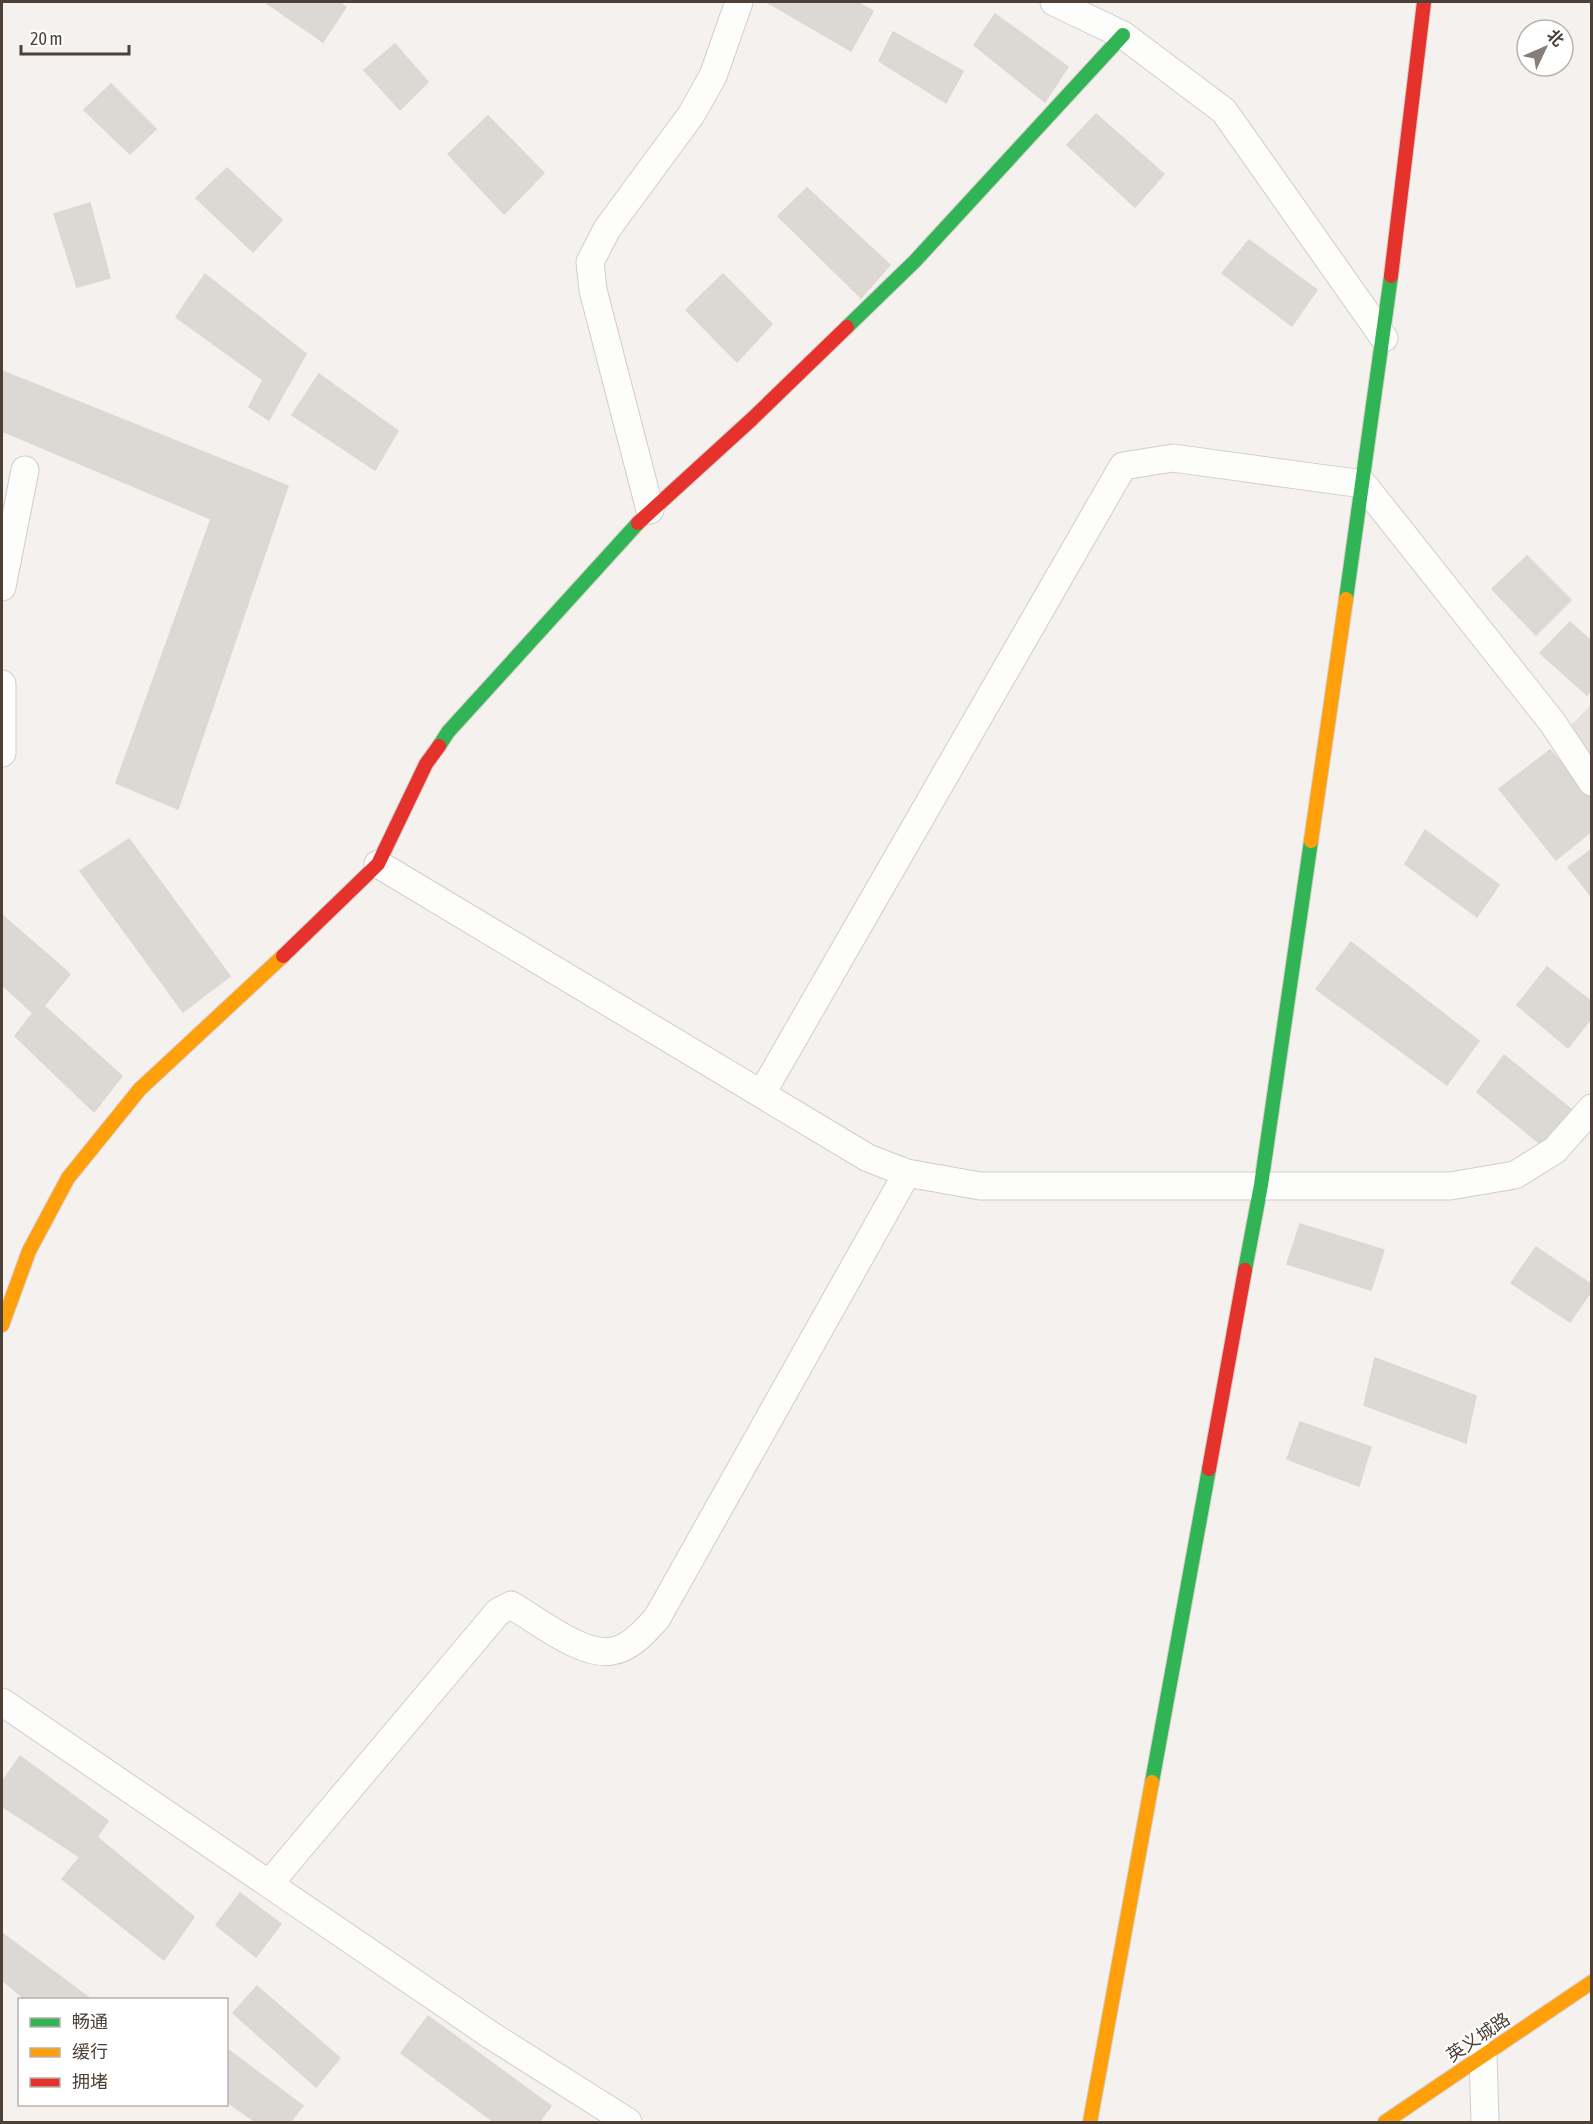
<svg xmlns="http://www.w3.org/2000/svg" width="1593" height="2124" viewBox="0 0 1593 2124" font-family="'Asap Condensed','Noto Sans SC',sans-serif">
<style>
.industrial{fill:#e7e1dd}
.building{fill:#dcd8d4;stroke:#ddd7d3;stroke-width:1.5}
.lines{fill:none;stroke-linecap:round;stroke-linejoin:round}
.street-casing{stroke:#d1cdca;stroke-width:29}
.fast-casing{stroke:#d6cec5;stroke-width:16}
.slow-casing{stroke:#d6cec5;stroke-width:16}
.jam-casing{stroke:#d6cec5;stroke-width:16}
.street{stroke:#fdfdfc;stroke-width:27}
.fast{stroke:#30b455;stroke-width:14}
.slow{stroke:#ff9f0a;stroke-width:14}
.jam{stroke:#e5322d;stroke-width:14}
.labels{text-anchor:middle;dominant-baseline:central;stroke-width:4.5;stroke-linejoin:round;paint-order:stroke}
.street-label{font-size:18px;fill:#4d4037;stroke:#fff}
</style>
<rect width="100%" height="100%" fill="#f4f1ee"/>
<path class="industrial" d="M 1591,705 L 1591,758 L 1569,727 Z"/>
<path class="building" d="M 265,2 L 338,2 L 346,7 L 323,42 Z
M 767,2 L 857,2 L 873,11 L 851,51 Z
M 995,14 L 1068,67 L 1045,102 L 974,45 Z
M 893,32 L 963,71 L 946,103 L 879,61 Z
M 395,44 L 428,82 L 400,110 L 364,70 Z
M 111,84 L 156,129 L 130,154 L 84,110 Z
M 1096,114 L 1164,174 L 1135,207 L 1067,145 Z
M 488,116 L 544,173 L 504,214 L 448,154 Z
M 227,168 L 282,220 L 253,252 L 196,198 Z
M 807,188 L 890,265 L 861,298 L 778,216 Z
M 90,203 L 110,278 L 77,287 L 54,214 Z
M 1249,240 L 1317,290 L 1292,326 L 1222,273 Z
M 205,274 L 306,354 L 269,420 L 249,407 L 263,380 L 176,317 Z
M 723,274 L 772,324 L 737,362 L 686,310 Z
M 2,371 L 288,486 L 178,809 L 116,783 L 211,519 L 2,431 Z
M 319,374 L 398,431 L 375,470 L 292,415 Z
M 1527,556 L 1571,600 L 1536,635 L 1492,589 Z
M 1570,622 L 1592,642 L 1592,689 L 1587,695 L 1540,653 Z
M 1550,750 L 1592,799 L 1592,831 L 1556,860 L 1499,789 Z
M 1425,830 L 1499,885 L 1477,917 L 1405,864 Z
M 129,839 L 230,976 L 183,1012 L 80,871 Z
M 1592,849 L 1592,897 L 1568,867 Z
M 2,915 L 70,974 L 44,1006 L 122,1076 L 94,1112 L 15,1036 L 33,1013 L 2,985 Z
M 1351,942 L 1479,1041 L 1447,1085 L 1316,989 Z
M 1547,967 L 1592,1002 L 1592,1017 L 1568,1048 L 1517,1005 Z
M 1504,1055 L 1572,1110 L 1543,1146 L 1477,1092 Z
M 1300,1224 L 1384,1250 L 1371,1290 L 1287,1264 Z
M 1536,1247 L 1592,1285 L 1592,1290 L 1570,1322 L 1511,1283 Z
M 1375,1358 L 1476,1396 L 1466,1443 L 1364,1405 Z
M 1300,1422 L 1371,1447 L 1359,1486 L 1287,1459 Z
M 20,1756 L 108,1821 L 97,1837 L 194,1917 L 164,1960 L 62,1879 L 80,1857 L 2,1806 L 2,1782 Z
M 240,1893 L 281,1924 L 256,1957 L 216,1925 Z
M 2,1933 L 92,2000 L 26,2000 L 2,1980 Z
M 257,1986 L 340,2058 L 316,2087 L 233,2013 Z
M 428,2016 L 551,2106 L 539,2122 L 494,2122 L 401,2053 Z
M 226,2048 L 303,2106 L 290,2122 L 256,2122 L 226,2101 Z"/>
<g class="lines">
<defs>
<path id="street" d="M 1054,2 L 1123,35 L 1224,111 L 1384,338
M 650,510 L 593,290 L 590,262 L 607,229 L 691,115 L 713,76 L 739,2
M 2,587 L 25,470
M 2,684 L 2,753
M 378,864 L 868,1158 L 907,1173 L 980,1186 L 1450,1186 L 1515,1175 L 1555,1150 L 1592,1108
M 762,1093 L 1123,466 L 1173,458 L 1363,484 L 1552,722 L 1592,782
M 2,1702 L 489,2034 L 628,2122
M 269,1884 L 498,1612 L 511,1605 C 537,1620 583,1657 612,1651 C 631,1648 645,1631 657,1618 L 907,1173
M 1483,2055 L 1485,2122"/>
<path id="fast" d="M 847,327 L 915,261 L 1123,35
M 1346,599 L 1391,276
M 439,746 L 448,732 L 638,523
M 1245,1270 L 1261,1185 L 1311,841
M 1152,1782 L 1209,1469"/>
<path id="slow" d="M 1311,841 L 1346,599
M 2,1325 L 29,1251 L 68,1178 L 140,1089 L 283,956
M 1090,2122 L 1152,1782
M 1385,2122 L 1592,1982"/>
<path id="jam" d="M 1391,276 L 1424,2
M 638,523 L 752,419 L 847,327
M 283,956 L 378,864 L 426,764 L 439,746
M 1209,1469 L 1245,1270"/>
</defs>
<use href="#street" class="street-casing"/>
<use href="#fast" class="fast-casing"/>
<use href="#slow" class="slow-casing"/>
<use href="#jam" class="jam-casing"/>
<use href="#street" class="street"/>
<use href="#fast" class="fast"/>
<use href="#slow" class="slow"/>
<use href="#jam" class="jam"/>
</g>
<g class="labels">
<g class="street-label">
<text transform="translate(1478 2037) rotate(-34)">英义城路</text>
</g>
</g>
<rect width="1593" height="2124" fill="none" stroke="#4d4037" stroke-width="6"/>
<rect x="18" y="1998" width="210" height="108" fill="#ffffff" stroke="#b8b3af" stroke-width="1.5"/>
<rect x="30" y="2018" width="30" height="9" fill="#30b455" stroke="#b8b3af" stroke-width="1.5"/>
<text x="72" y="2028" font-size="18" fill="#4d4037">畅通</text>
<rect x="30" y="2048" width="30" height="9" fill="#ff9f0a" stroke="#b8b3af" stroke-width="1.5"/>
<text x="72" y="2058" font-size="18" fill="#4d4037">缓行</text>
<rect x="30" y="2078" width="30" height="9" fill="#e5322d" stroke="#b8b3af" stroke-width="1.5"/>
<text x="72" y="2088" font-size="18" fill="#4d4037">拥堵</text>
<g transform="translate(1545 48) rotate(46)"><circle r="28" fill="#ffffff" stroke="#b8b3af" stroke-width="1.5"/>
<path d="M0-4.5L10 22L0 15L-10 22Z" fill="#877e77"/>
<text y="-9" font-size="16" font-weight="bold" text-anchor="middle" fill="#4d4037">北</text>
</g>
<path d="M21 45v9h108v-9" fill="none" stroke="#4d4037" stroke-width="3"/>
<text x="30" y="45" font-size="18" fill="#4d4037" stroke="#ffffff" stroke-width="4.5" paint-order="stroke">20 m</text>
</svg>
